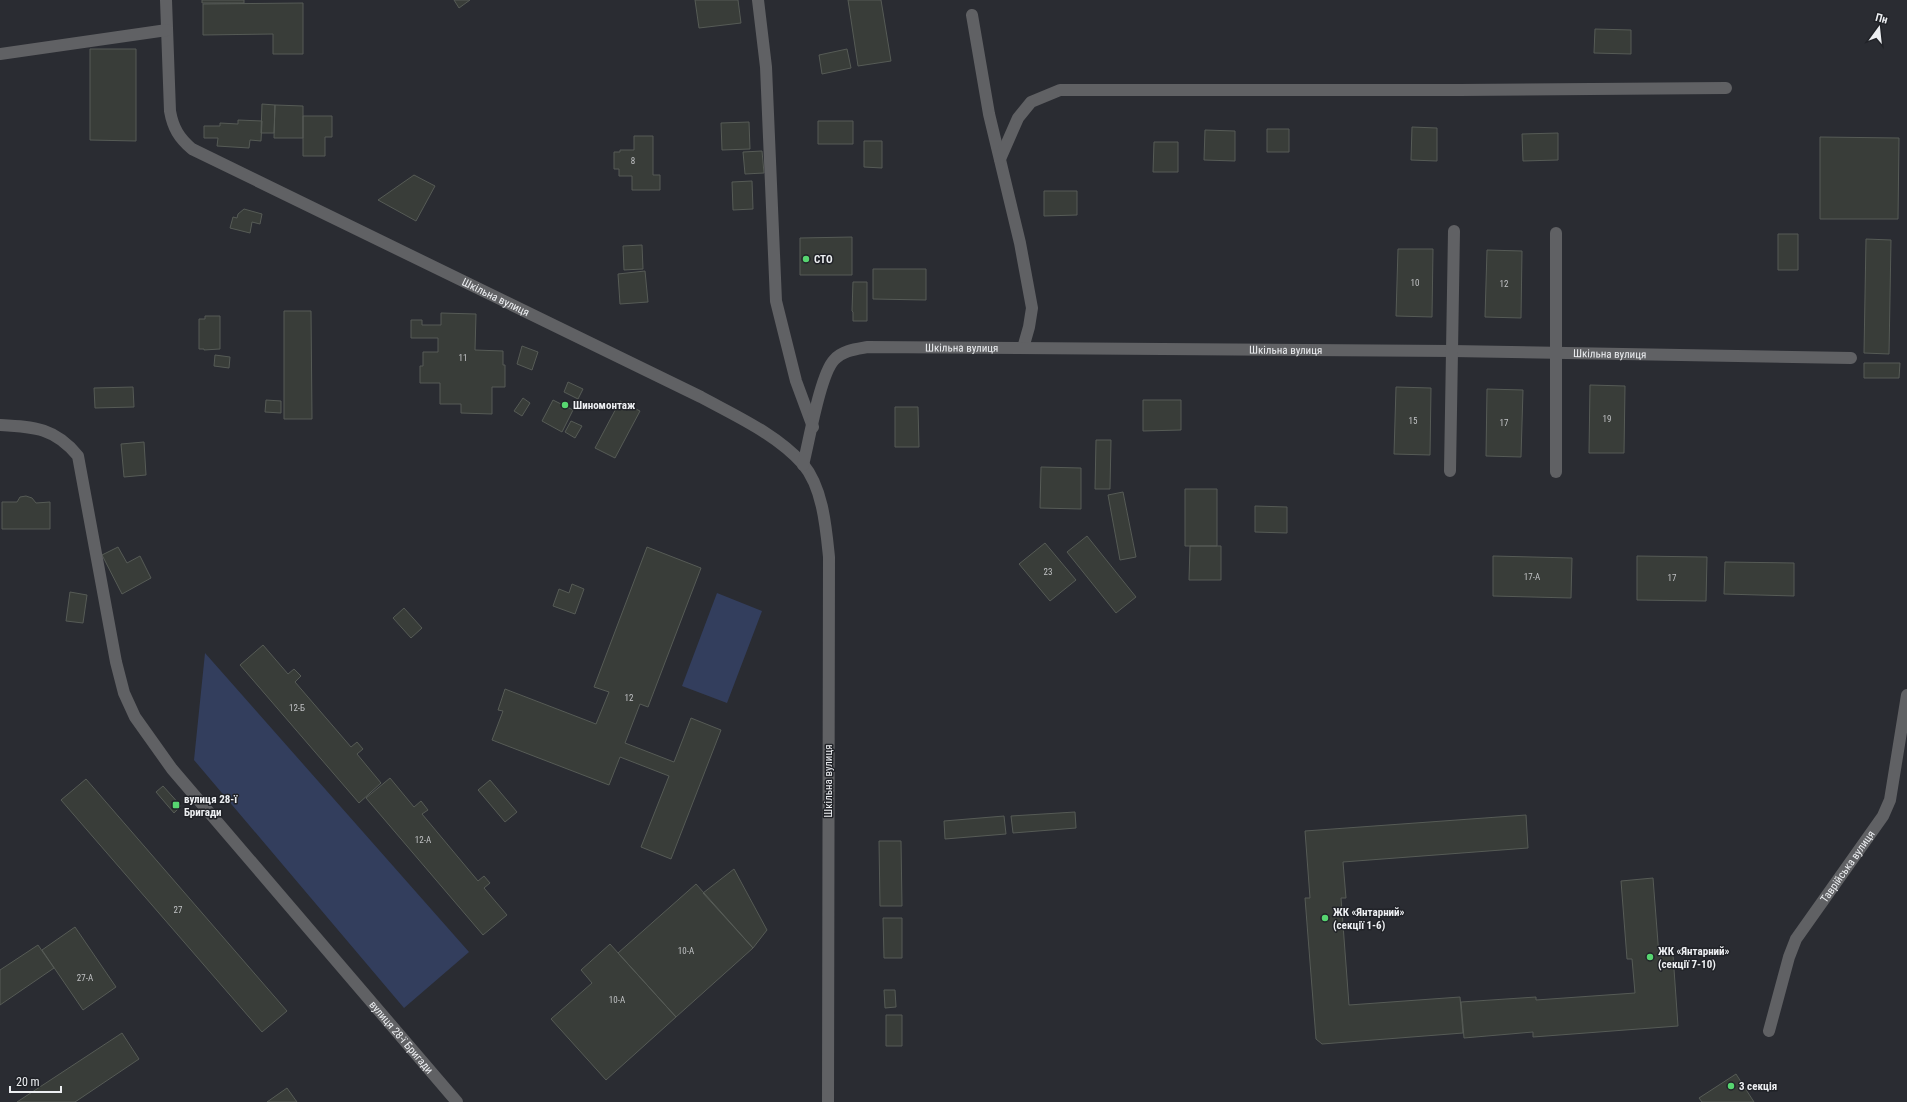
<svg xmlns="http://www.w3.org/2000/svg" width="1907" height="1102" viewBox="0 0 1907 1102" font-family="'Roboto Condensed',sans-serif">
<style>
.green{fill:#333e5d}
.building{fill:#393d39;stroke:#565b56}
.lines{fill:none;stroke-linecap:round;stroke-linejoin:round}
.minor{stroke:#606164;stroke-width:12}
.poi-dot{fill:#57d570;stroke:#212328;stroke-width:1.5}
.labels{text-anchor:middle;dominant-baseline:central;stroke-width:3;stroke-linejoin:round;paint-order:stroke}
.number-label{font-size:9px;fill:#c0c2c4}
.poi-label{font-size:11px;font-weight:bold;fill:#edeff2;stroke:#212328;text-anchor:start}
.street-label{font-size:11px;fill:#edeff2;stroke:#212328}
</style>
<rect width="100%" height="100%" fill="#2a2c32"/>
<path class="green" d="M 717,593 L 762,611 L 727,703 L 682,686 Z
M 205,653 L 469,952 L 404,1008 L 194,760 Z"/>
<path class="building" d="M 202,0 L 244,0 L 244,3 L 202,3 Z
M 454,0 L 470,0 L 459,8 Z
M 695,0 L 738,0 L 741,23 L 699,28 Z
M 848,0 L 881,0 L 891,61 L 858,66 Z
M 303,3 L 303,54 L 273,54 L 273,34 L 203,35 L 203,4 Z
M 1595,29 L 1631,30 L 1631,54 L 1594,53 Z
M 90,49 L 136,49 L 136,141 L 90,140 Z
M 847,49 L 851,68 L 822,74 L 819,55 Z
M 262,104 L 275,105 L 274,133 L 261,133 Z
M 275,105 L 303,106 L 303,138 L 274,138 Z
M 303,116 L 332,116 L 332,137 L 325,137 L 325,156 L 303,156 Z
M 238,120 L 262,121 L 261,141 L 250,140 L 249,148 L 217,146 L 218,138 L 204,138 L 204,126 L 220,126 L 220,123 L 238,124 Z
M 818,121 L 853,121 L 853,144 L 818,144 Z
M 749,122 L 750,149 L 722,150 L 721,123 Z
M 1412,127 L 1437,128 L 1437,161 L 1411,160 Z
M 1267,129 L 1289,129 L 1289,152 L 1267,152 Z
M 1205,130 L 1235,131 L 1235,161 L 1204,160 Z
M 1558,133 L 1558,160 L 1523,161 L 1522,134 Z
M 634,136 L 653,136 L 653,175 L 660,175 L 660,190 L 632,190 L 632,176 L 619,176 L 619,169 L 614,169 L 614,152 L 620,152 L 620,150 L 634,150 Z
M 1820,137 L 1899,138 L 1898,219 L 1820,219 Z
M 864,141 L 882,141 L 882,168 L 864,167 Z
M 1154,142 L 1178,142 L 1178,172 L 1153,172 Z
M 762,151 L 764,173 L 745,174 L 743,152 Z
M 414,175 L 435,186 L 416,221 L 378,200 Z
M 752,181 L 753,209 L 733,210 L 732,182 Z
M 1044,191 L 1077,191 L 1077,215 L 1044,216 Z
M 244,209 L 262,214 L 260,224 L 252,222 L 250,233 L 230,228 L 233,217 L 237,218 L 238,214 Z
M 1778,234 L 1798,234 L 1798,270 L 1778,270 Z
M 852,237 L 852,275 L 800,275 L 800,238 Z
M 1866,239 L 1891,240 L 1889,354 L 1864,353 Z
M 642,245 L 643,269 L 624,270 L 623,246 Z
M 1398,249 L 1433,249 L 1432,317 L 1396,316 Z
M 1487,250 L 1522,251 L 1521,318 L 1485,317 Z
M 873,269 L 926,269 L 926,300 L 873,299 Z
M 645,271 L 648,302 L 620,304 L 618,274 Z
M 853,282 L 867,282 L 867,321 L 853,321 L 853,312 L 852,311 Z
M 284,311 L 311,311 L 312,419 L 284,419 Z
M 441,313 L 476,314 L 475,350 L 503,351 L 503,365 L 505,365 L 505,387 L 492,387 L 492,414 L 461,413 L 461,404 L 440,404 L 440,383 L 420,383 L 420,366 L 423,366 L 423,352 L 438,352 L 438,338 L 411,338 L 411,320 L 422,320 L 422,325 L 441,325 Z
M 205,316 L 220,316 L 220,349 L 204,350 L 204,349 L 199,349 L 199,319 L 205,319 Z
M 522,346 L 538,352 L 532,370 L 517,364 Z
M 215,355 L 230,357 L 229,368 L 214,366 Z
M 1864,363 L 1900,363 L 1899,378 L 1864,378 Z
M 568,382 L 583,389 L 578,399 L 564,392 Z
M 1590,385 L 1625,386 L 1624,453 L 1589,453 Z
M 133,387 L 134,407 L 95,408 L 94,388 Z
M 1396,387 L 1431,388 L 1430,455 L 1394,454 Z
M 1487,389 L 1523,390 L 1521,457 L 1486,456 Z
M 523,398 L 530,403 L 522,416 L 514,411 Z
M 266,400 L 281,401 L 281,413 L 265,412 Z
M 553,400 L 573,410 L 562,432 L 542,421 Z
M 1143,400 L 1181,400 L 1181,430 L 1143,431 Z
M 620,401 L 640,411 L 615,458 L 595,448 Z
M 895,407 L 918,407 L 919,447 L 895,447 Z
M 571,421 L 582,426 L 575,438 L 565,432 Z
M 1096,440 L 1111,440 L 1110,489 L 1095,489 Z
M 144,442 L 146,475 L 124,477 L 121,444 Z
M 1041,467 L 1081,468 L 1081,509 L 1040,508 Z
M 1185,489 L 1217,489 L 1217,546 L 1185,546 Z
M 1123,492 L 1136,557 L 1120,560 L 1108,495 Z
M 26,496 L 32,498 L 36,503 L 50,502 L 50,529 L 2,529 L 2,502 L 17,502 L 20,497 Z
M 1255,506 L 1287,507 L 1287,533 L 1255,532 Z
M 1087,536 L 1136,597 L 1116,613 L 1067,552 Z
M 1045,543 L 1076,580 L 1050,601 L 1019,564 Z
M 1190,546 L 1221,546 L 1221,580 L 1189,580 Z
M 118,547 L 127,563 L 140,556 L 151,578 L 122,594 L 102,555 Z
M 647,547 L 701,568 L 648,707 L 640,704 L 625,743 L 674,762 L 691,718 L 721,730 L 671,859 L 641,847 L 669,776 L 620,757 L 609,785 L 492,740 L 503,711 L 498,710 L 505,689 L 596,724 L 609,692 L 594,687 Z
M 1493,556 L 1572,558 L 1571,598 L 1493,596 Z
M 1637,556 L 1707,557 L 1706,601 L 1637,600 Z
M 1725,562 L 1794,563 L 1794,596 L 1724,594 Z
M 572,584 L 584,589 L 575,614 L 553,606 L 559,589 L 569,593 Z
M 70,592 L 87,595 L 83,623 L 66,621 Z
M 404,608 L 422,628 L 411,638 L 393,618 Z
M 263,645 L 288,674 L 294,669 L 301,676 L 295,682 L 351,747 L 357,742 L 363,749 L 357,754 L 381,783 L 359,803 L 240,665 Z
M 390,778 L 414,807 L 421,801 L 428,810 L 422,814 L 478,881 L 484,876 L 490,883 L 484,888 L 507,915 L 483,935 L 366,798 Z
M 86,779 L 287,1011 L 262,1032 L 61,800 Z
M 490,780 L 517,812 L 505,822 L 478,790 Z
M 163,786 L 181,806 L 174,813 L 156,792 Z
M 1075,812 L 1076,828 L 1013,833 L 1011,816 Z
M 1526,815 L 1528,848 L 1343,862 L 1346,898 L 1341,898 L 1349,1005 L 1460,997 L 1463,1033 L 1322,1044 L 1316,1039 L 1305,898 L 1310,898 L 1305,831 Z
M 1004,816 L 1006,834 L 945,839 L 944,821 Z
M 879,841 L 901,841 L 902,906 L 880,906 Z
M 734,869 L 767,930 L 753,948 L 703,893 Z
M 1653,878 L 1659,956 L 1673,955 L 1678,1026 L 1533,1037 L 1533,1032 L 1464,1038 L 1461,1002 L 1536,997 L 1536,1000 L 1635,993 L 1632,959 L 1627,959 L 1621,881 Z
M 696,884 L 753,948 L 676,1017 L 618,953 Z
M 883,918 L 902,918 L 902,958 L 884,958 Z
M 75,927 L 116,987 L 83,1010 L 42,950 Z
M 610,944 L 676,1017 L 606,1080 L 551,1019 L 592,983 L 581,970 Z
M 38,945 L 54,968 L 0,1005 L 0,970 Z
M 884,990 L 895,990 L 896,1007 L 885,1008 Z
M 886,1015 L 902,1015 L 902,1046 L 886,1046 Z
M 122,1033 L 139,1059 L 75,1102 L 17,1102 Z
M 1736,1074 L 1754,1102 L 1702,1102 L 1699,1098 Z
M 287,1088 L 297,1102 L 267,1102 Z"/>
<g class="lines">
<g class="minor">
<path id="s1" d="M 166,0 L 170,111 C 173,128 179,138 192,149 L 701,397 C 736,416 776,434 803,464 C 823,488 826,528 829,557 L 828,1102"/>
<path d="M 758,0 L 766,67 L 776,301 L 796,381 L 813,427"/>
<path d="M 972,15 L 989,114 L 1020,243 L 1032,308 L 1029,327 L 1023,348"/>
<path d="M 0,54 L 167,30"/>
<path d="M 1000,159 L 1018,118 L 1031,102 L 1060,90 L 1459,90 L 1726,88"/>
<path id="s2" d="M 0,425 C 35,427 55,428 78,456 L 116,662 L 124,693 L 135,717 L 172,769 L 457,1102"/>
<path id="s3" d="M 803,465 C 809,442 820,375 834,360 C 843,350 857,349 868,347 L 1452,351 L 1851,358"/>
<path d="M 1450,471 L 1454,231"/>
<path d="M 1556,472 L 1556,233"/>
<path id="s4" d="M 1769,1031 L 1789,957 L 1796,939 L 1883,816 L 1890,800 L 1907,695"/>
</g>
</g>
<g class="poi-dot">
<circle cx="806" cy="259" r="4"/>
<circle cx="565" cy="405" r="4"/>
<rect x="172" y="801" width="8" height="8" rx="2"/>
<circle cx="1325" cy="918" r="4"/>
<circle cx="1650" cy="957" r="4"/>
<circle cx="1731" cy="1086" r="4"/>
</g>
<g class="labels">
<g class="number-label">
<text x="633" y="161">8</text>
<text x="1415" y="283">10</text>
<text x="1504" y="284">12</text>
<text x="463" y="358">11</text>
<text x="1607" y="419">19</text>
<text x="1413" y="421">15</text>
<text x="1504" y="423">17</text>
<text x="1048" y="572">23</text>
<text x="1532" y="577">17-А</text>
<text x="1672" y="578">17</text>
<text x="629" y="698">12</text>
<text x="297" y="708">12-Б</text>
<text x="423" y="840">12-А</text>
<text x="178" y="910">27</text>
<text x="686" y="951">10-А</text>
<text x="85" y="978">27-А</text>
<text x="617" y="1000">10-А</text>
</g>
<g class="poi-label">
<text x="814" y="259">СТО</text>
<text x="573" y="405">Шиномонтаж</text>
<text x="184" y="799">вулиця 28-ї<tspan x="184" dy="13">Бригади</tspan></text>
<text x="1333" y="912">ЖК «Янтарний»<tspan x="1333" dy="13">(секції 1-6)</tspan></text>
<text x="1658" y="951">ЖК «Янтарний»<tspan x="1658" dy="13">(секції 7-10)</tspan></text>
<text x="1739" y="1086">3 секція</text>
</g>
<g class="street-label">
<text stroke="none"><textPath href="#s1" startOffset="494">Шкільна вулиця</textPath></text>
<text stroke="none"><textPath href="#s3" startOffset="241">Шкільна вулиця</textPath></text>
<text stroke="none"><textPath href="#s3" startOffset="565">Шкільна вулиця</textPath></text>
<text stroke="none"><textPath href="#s3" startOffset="889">Шкільна вулиця</textPath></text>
<text transform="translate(828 781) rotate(-90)">Шкільна вулиця</text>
<text stroke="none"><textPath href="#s4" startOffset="185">Таврійська вулиця</textPath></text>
<text stroke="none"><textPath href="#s2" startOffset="772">вулиця 28-ї Бригади</textPath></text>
</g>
</g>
<g transform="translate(1879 28) rotate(15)" stroke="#212328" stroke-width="3" paint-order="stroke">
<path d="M0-3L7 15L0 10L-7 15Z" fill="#edeff2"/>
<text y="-6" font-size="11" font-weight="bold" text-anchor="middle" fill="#edeff2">Пн</text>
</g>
<path d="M10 1086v6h51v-6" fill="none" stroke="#edeff2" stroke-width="2"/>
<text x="16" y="1086" font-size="12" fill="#edeff2" stroke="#212328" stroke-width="3" paint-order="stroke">20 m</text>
</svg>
